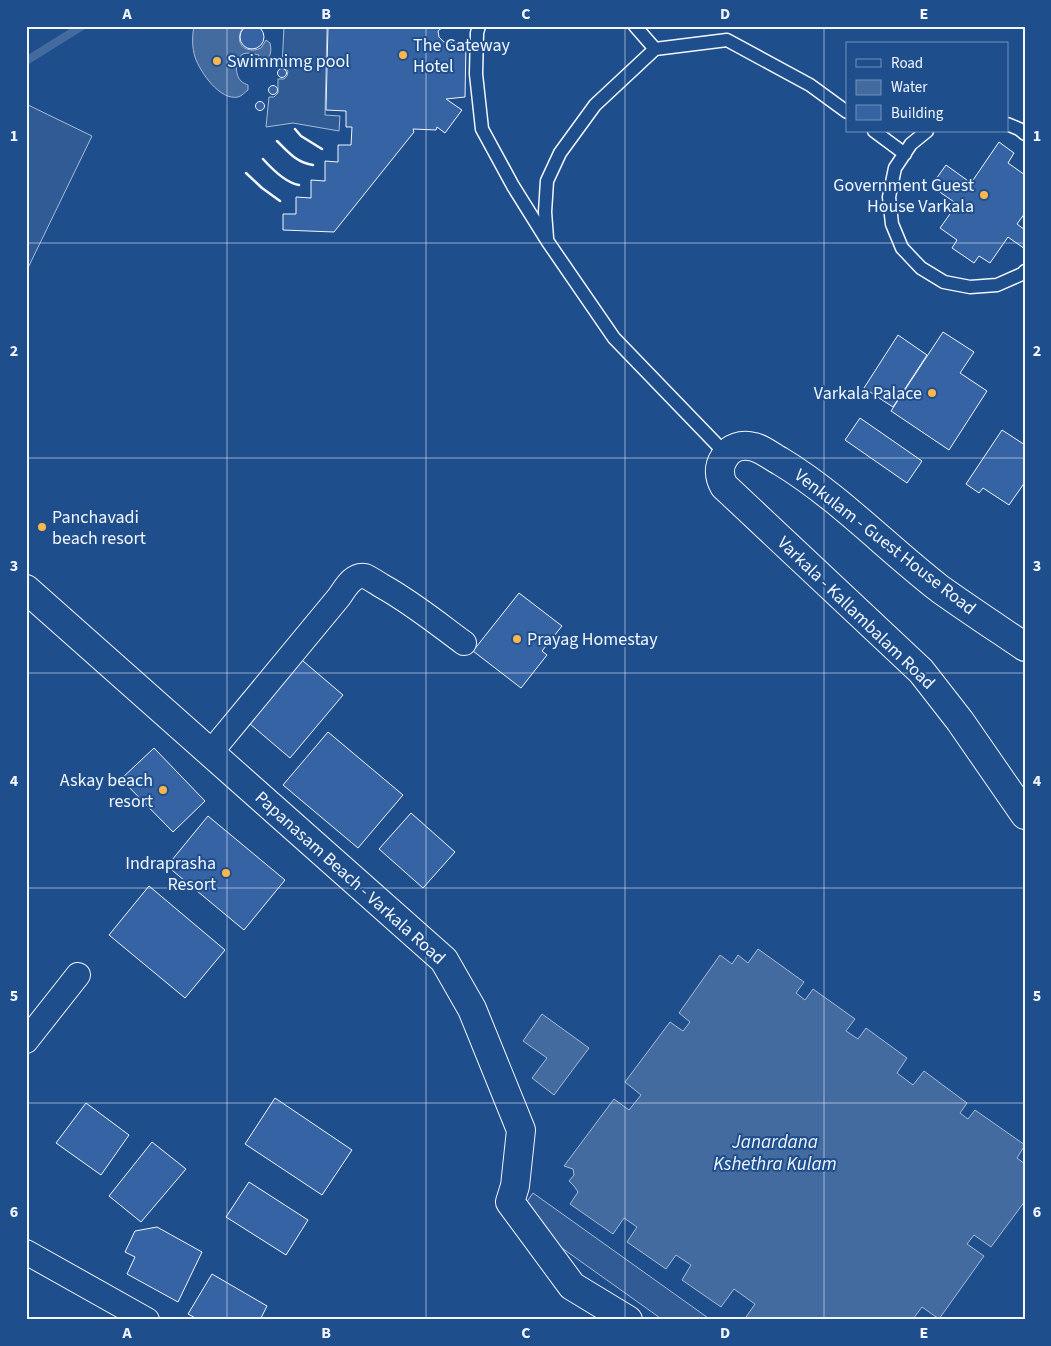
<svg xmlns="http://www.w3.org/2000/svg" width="1051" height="1346" viewBox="0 0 1051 1346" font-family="'Source Sans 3',sans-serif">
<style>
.built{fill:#305b95;stroke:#a8bbd7}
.water{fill:#446ba0;stroke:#a8bbd7}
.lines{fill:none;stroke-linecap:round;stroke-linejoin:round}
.stream{stroke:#446ba0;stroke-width:8}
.building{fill:#3563a3;stroke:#f2f6ff}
.service-casing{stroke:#f2f6ff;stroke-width:15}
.minor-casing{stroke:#f2f6ff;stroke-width:26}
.tertiary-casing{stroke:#f2f6ff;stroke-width:30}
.secondary-casing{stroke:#f2f6ff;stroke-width:30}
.service{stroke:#1f4e8c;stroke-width:12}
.minor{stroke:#1f4e8c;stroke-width:24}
.tertiary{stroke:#1f4e8c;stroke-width:28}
.secondary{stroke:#1f4e8c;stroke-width:28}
.wall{stroke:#f2f6ff;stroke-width:2.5}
.grid{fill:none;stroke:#f2f6ff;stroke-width:1;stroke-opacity:0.55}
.poi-dot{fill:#ffb74d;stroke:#1f4e8c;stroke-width:2}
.labels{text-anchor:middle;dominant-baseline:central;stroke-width:4;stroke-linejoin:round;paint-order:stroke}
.poi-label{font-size:18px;fill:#f2f6ff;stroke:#1f4e8c;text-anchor:start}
.street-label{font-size:18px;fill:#f2f6ff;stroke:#1f4e8c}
.water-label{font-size:19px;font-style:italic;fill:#f2f6ff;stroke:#1f4e8c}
.neatline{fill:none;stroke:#f2f6ff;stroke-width:2}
.grid-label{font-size:16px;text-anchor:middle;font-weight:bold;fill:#f2f6ff}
</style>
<rect width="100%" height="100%" fill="#1f4e8c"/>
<path class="built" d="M 284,26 L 327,26 L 325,115 L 340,116 L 339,131 L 293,123 L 266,127 L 269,97 L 274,97 L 278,93 L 278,79 L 284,79 L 287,76 L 288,71 L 282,67 Z
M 26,104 L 92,136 L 26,272 Z
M 533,1193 L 711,1320 L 663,1320 L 517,1216 Z"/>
<path class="water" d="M 194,26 L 244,26 C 236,36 238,50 253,50 C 256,50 258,49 261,48 L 266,40 L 270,43 C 273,54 268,63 258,68 L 256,65 L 259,55 C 254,54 248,52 243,54 C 234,59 235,75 241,81 C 243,83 246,84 248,85 L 248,90 C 245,92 242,96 238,97 C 220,101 200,72 195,57 C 192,47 192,37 194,26 Z
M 758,949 L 804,982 L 796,993 L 805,1000 L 813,989 L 855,1019 L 846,1031 L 858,1039 L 866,1028 L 907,1058 L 897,1073 L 913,1085 L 924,1071 L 967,1103 L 960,1113 L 968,1119 L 975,1110 L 1025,1145 L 1017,1158 L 1025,1164 L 1025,1201 L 991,1247 L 974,1235 L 967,1244 L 984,1256 L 939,1319 L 922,1307 L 913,1319 L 914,1320 L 744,1320 L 755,1304 L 734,1289 L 721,1307 L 682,1280 L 691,1265 L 676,1255 L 666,1269 L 627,1242 L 637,1227 L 624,1218 L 613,1234 L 570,1204 L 578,1192 L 574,1186 L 569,1181 L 574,1175 L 573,1169 L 564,1166 L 614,1099 L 629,1110 L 641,1095 L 625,1082 L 670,1022 L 683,1031 L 690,1022 L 679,1013 L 720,955 L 732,964 L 738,955 L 748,963 Z
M 542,1014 L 589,1048 L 554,1095 L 532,1078 L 547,1058 L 523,1041 Z"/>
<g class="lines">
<path class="stream" d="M 26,61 L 82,26"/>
</g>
<path class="building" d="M240 37a12 12 0 1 1 24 0a12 12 0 1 1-24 0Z
M 328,26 L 444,26 L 438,31 L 439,37 L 444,42 L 466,43 L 465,97 L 446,99 L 462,110 L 445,133 L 437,127 L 436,130 L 413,129 L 414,132 L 334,232 L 283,230 L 283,214 L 296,214 L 296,197 L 311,198 L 311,180 L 325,181 L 325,161 L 338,162 L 338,145 L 351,145 L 352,127 L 346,127 L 346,111 L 326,110 Z
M277.5 73a4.5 4.5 0 1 1 9 0a4.5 4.5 0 1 1-9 0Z
M268.5 90a4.5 4.5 0 1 1 9 0a4.5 4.5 0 1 1-9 0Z
M255.5 106a4.5 4.5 0 1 1 9 0a4.5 4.5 0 1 1-9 0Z
M 999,142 L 1014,153 L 1008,163 L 1025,175 L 1025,213 L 1017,224 L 1025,230 L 1025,249 L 1008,237 L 990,263 L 979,256 L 974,263 L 952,248 L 957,240 L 940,228 L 957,204 L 931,186 L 946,165 L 971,183 Z
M 943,332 L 974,352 L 960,373 L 987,391 L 949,450 L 891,411 Z
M 898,335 L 927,355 L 893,407 L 864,388 Z
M 860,418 L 922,461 L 907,483 L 845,440 Z
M 1002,430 L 1025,445 L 1025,482 L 1009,505 L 983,488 L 979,493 L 966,484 Z
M 519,593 L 562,626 L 542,651 L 547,655 L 521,688 L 473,651 Z
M 296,655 L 343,695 L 290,758 L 243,718 Z
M 328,732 L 403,795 L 358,848 L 283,785 Z
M 154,748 L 205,801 L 173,832 L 121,779 Z
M 411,813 L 455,852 L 423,888 L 379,849 Z
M 208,816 L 285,880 L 244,930 L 167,866 Z
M 149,886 L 225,950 L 185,998 L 109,935 Z
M 275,1098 L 352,1150 L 322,1195 L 245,1144 Z
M 86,1103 L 129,1135 L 101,1175 L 56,1143 Z
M 152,1142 L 186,1169 L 141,1222 L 109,1196 Z
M 249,1182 L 308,1220 L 286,1255 L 226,1217 Z
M 157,1227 L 202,1252 L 178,1302 L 127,1274 L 135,1257 L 125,1252 L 135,1231 Z
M 212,1274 L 267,1306 L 260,1320 L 199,1320 L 188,1314 Z"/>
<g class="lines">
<defs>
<path id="service" d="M 479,26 L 477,33 L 476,74 L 482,129 L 513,186 L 548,242 L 614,338 L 726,454
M 635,26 L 655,49 L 727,40 L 810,85 L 847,112
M 1007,124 L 1019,129 L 1025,134
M 874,131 L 905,154
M 927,131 L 911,144 L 895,168 L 889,197 L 892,224 L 902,248 L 921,268 L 944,282 L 970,287 L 997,285 L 1022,274 L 1025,271
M 547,238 L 545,212 L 547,181 L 560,153 L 595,105 L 655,49"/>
<path id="minor" d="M 211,752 L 339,597 C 345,589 352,574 365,576 C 370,578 377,583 382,586 C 411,602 437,623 464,643
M 26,1041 L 78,975
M 26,1252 L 147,1320"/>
<path id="tertiary" d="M 26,589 L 444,960 L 472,1009 L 521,1130 L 515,1186 L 510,1202 L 572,1286 L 628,1320"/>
<path id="secondary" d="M 1025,647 C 997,628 968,609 940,589 C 887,548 838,496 780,461 C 772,457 763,449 754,447 C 742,444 730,447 724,458 C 718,467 719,477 724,486 L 921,671 L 960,721 L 1025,815"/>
</defs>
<use href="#service" class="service-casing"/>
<use href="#minor" class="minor-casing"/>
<use href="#tertiary" class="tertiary-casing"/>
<use href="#secondary" class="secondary-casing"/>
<use href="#service" class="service"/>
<use href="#minor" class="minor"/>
<use href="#tertiary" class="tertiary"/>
<use href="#secondary" class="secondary"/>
<path class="wall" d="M 295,129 L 301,136 L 322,149
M 277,141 C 288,152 297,163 313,165
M 263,159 C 272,169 286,183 299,185
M 246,173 L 262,188 L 280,201"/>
</g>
<path class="grid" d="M 227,26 L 227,1320M 426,26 L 426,1320M 625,26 L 625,1320M 824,26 L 824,1320M 26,243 L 1025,243M 26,458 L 1025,458M 26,673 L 1025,673M 26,888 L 1025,888M 26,1103 L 1025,1103"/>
<g class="poi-dot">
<circle cx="403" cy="55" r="5"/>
<circle cx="217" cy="61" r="5"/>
<circle cx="984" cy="195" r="5"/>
<circle cx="932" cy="393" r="5"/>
<circle cx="42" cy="527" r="5"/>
<circle cx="517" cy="639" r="5"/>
<circle cx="163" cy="790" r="5"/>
<circle cx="226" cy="873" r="5"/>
</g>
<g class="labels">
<g class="poi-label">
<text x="413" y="45">The Gateway<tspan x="413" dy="21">Hotel</tspan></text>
<text x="227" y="61">Swimmimg pool</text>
<text x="974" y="185" text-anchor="end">Government Guest<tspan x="974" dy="21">House Varkala</tspan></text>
<text x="922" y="393" text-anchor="end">Varkala Palace</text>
<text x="52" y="517">Panchavadi<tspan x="52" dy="21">beach resort</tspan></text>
<text x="527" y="639">Prayag Homestay</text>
<text x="153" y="780" text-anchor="end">Askay beach<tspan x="153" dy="21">resort</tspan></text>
<text x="216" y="863" text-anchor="end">Indraprasha<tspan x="216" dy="21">Resort</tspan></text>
</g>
<g class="street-label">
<text transform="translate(885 542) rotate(38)">Venkulam - Guest House Road</text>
<text transform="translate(856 613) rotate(44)">Varkala - Kallambalam Road</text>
<text transform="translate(350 878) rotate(42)">Papanasam Beach - Varkala Road</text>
</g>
<g class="water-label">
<text x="775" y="1142">Janardana<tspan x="775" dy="22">Kshethra Kulam</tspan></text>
</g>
</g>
<rect width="1051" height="1346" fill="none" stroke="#1f4e8c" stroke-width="55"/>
<rect x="846" y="42" width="162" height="90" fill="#1f4e8c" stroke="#7391ba"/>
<rect x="856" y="59" width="25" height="8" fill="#1f4e8c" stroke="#7391ba"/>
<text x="891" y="68" font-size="15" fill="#f2f6ff">Road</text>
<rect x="856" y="80" width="25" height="15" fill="#446ba0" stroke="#7391ba"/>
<text x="891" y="92" font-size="15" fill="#f2f6ff">Water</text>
<rect x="856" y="105" width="25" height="15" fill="#3563a3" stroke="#7391ba"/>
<text x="891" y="118" font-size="15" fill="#f2f6ff">Building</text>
<rect x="28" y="28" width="996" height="1290" class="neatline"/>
<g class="grid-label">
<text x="127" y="19">A</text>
<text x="326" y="19">B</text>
<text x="526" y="19">C</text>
<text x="725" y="19">D</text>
<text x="924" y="19">E</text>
<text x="14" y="141">1</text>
<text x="1037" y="141">1</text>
<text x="14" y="356">2</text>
<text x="1037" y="356">2</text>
<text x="14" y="571">3</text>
<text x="1037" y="571">3</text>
<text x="14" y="786">4</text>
<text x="1037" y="786">4</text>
<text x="14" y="1001">5</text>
<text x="1037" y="1001">5</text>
<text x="14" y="1217">6</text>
<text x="1037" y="1217">6</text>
<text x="127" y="1338">A</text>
<text x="326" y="1338">B</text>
<text x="526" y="1338">C</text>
<text x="725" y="1338">D</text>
<text x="924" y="1338">E</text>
</g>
</svg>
